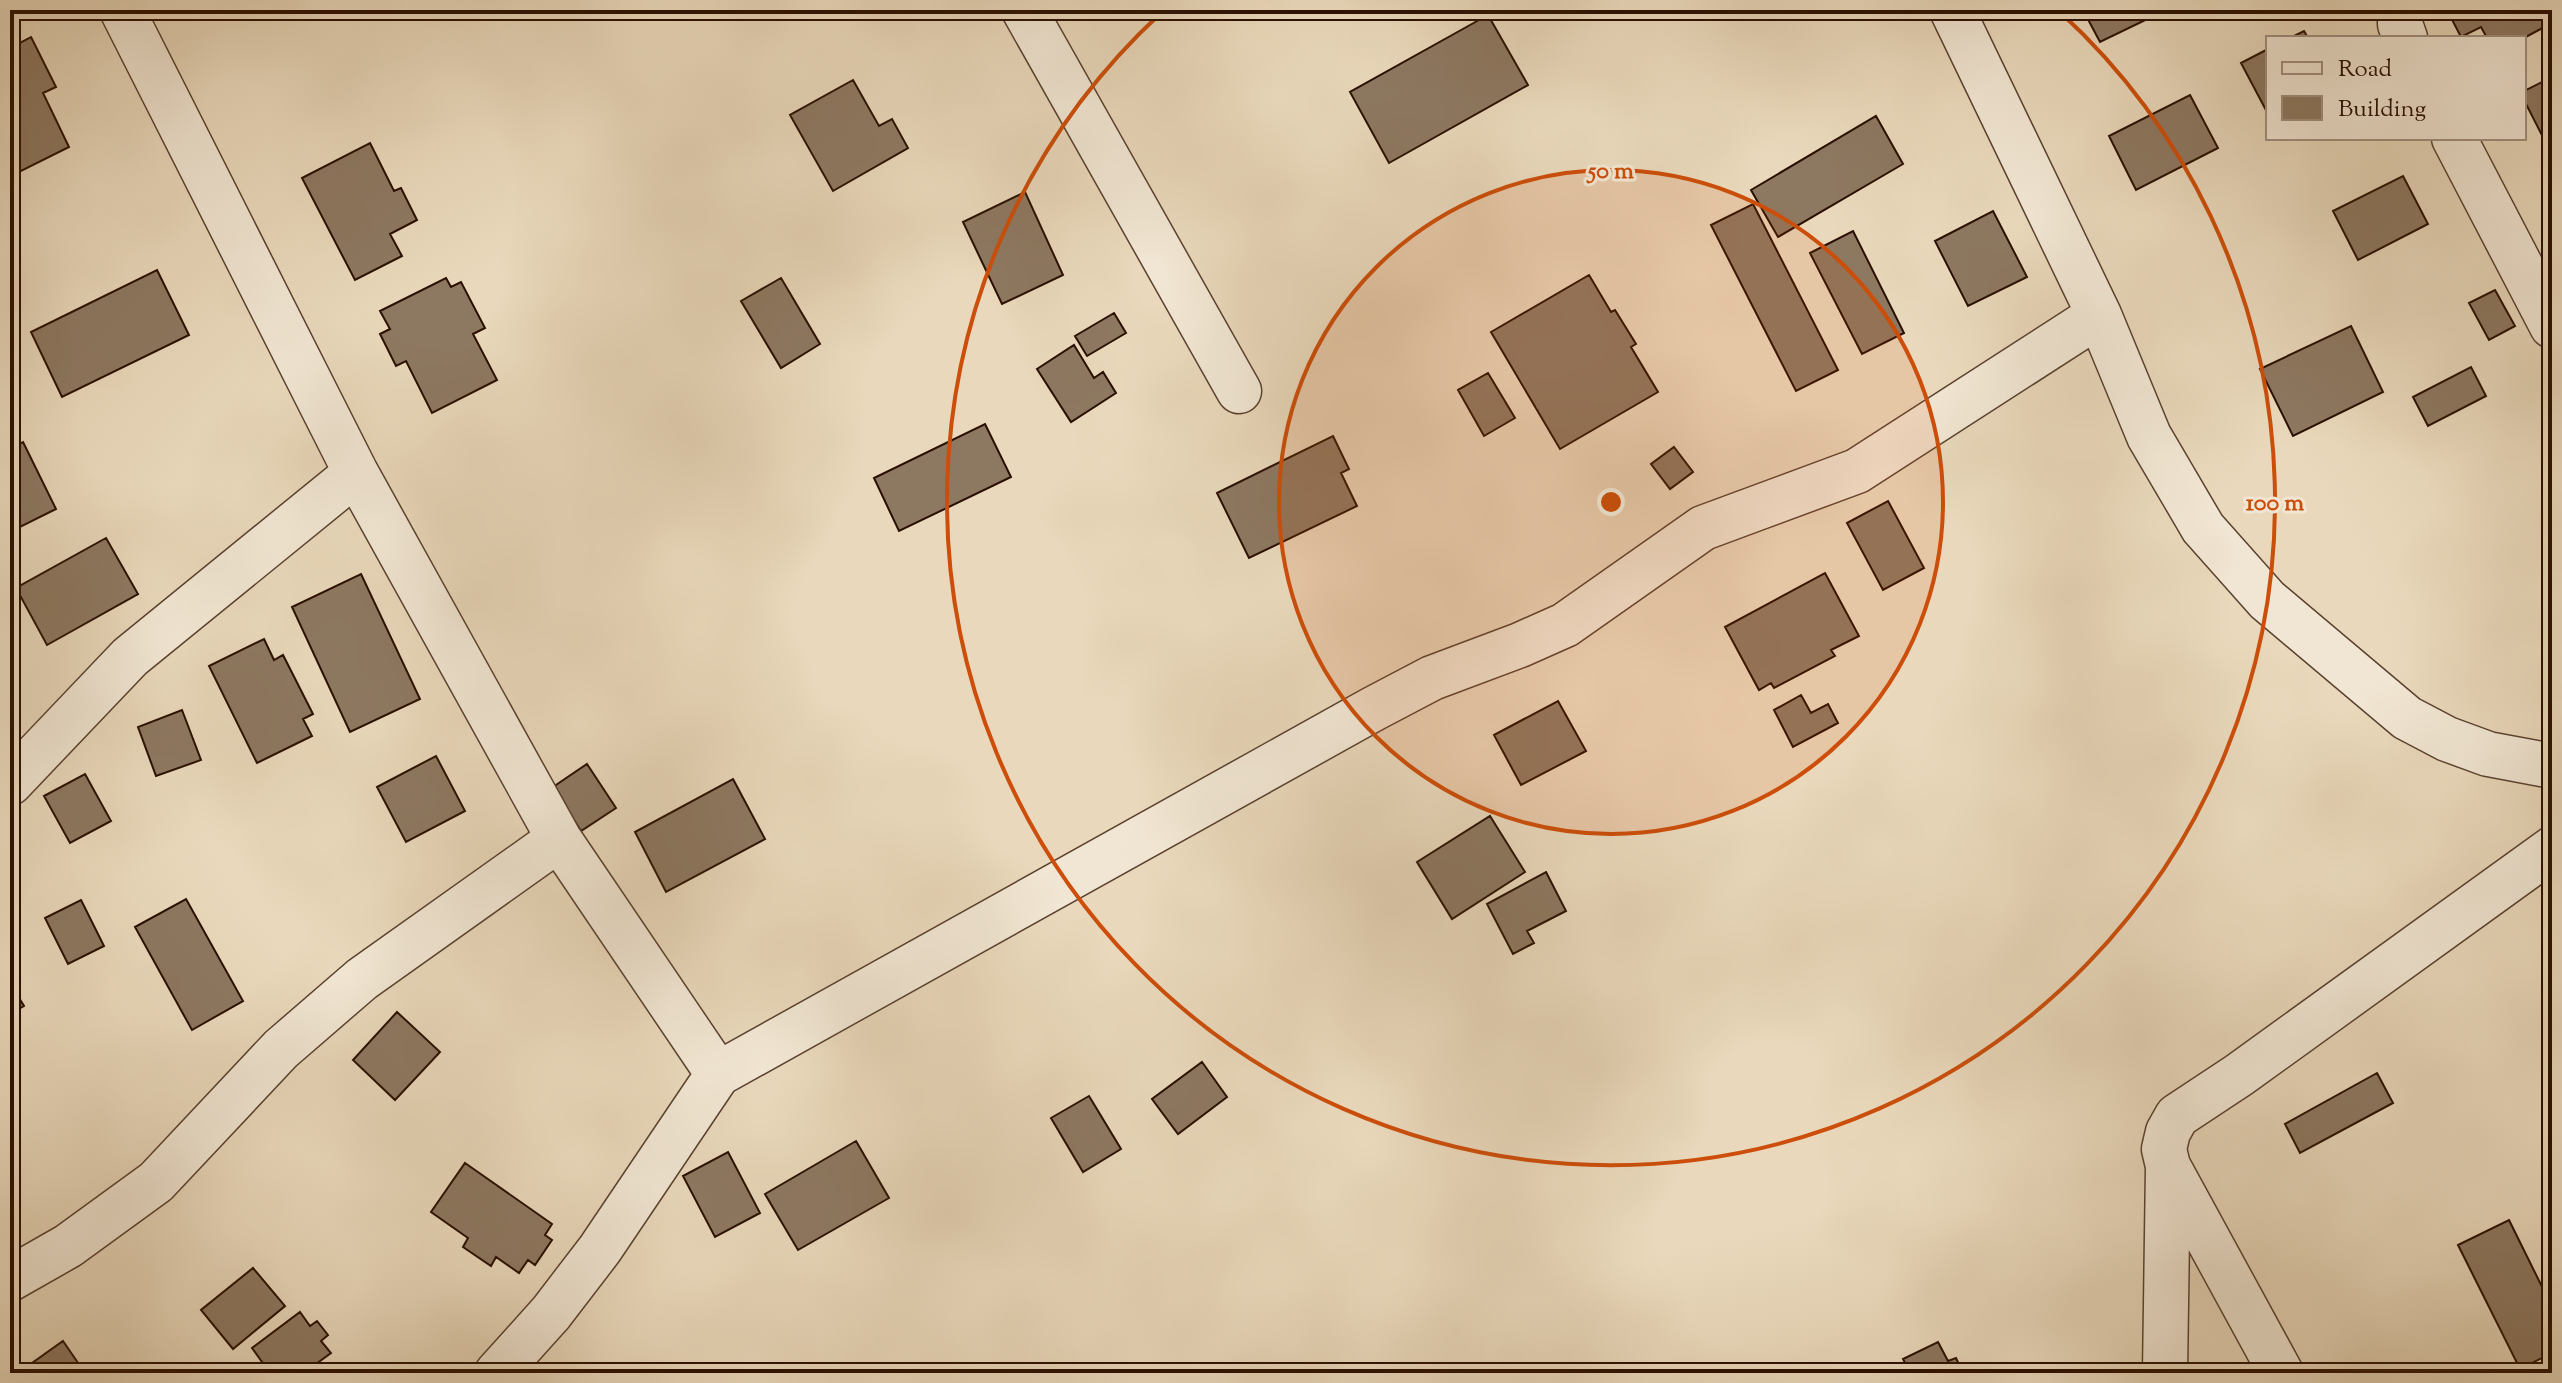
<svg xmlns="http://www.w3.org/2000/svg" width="2562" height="1383" viewBox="0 0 2562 1383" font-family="'Sorts Mill Goudy',serif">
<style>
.building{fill:#8d7861;stroke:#2a0f00;stroke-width:2}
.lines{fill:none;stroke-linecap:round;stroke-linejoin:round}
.minor-casing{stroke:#5a412f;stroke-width:47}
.minor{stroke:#f1e6d3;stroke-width:44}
.ring{fill:none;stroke:#cc4e0a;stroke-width:4}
.centre{fill:#cc4e0a;stroke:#f1e6d3;stroke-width:4}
.ring-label{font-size:24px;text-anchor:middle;font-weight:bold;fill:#cc4e0a;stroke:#f1e6d3;stroke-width:6;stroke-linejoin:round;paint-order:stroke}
</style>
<rect width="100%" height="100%" fill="#e9d8bb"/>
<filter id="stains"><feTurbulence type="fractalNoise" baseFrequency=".0025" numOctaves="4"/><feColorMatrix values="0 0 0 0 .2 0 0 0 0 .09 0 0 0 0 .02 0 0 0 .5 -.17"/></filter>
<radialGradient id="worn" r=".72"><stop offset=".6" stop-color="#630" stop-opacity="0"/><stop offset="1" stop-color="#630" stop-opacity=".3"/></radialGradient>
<path class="building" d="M 2083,10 L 2166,10 L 2100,42 Z
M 2447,10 L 2540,10 L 2548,25 L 2524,38 L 2487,38 L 2481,27 L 2461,37 Z
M 1488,15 L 1528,85 L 1389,163 L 1350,92 Z
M 2304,31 L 2308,38 L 2290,38 Z
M 31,37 L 56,87 L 43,93 L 69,147 L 17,173 L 10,159 L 10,48 Z
M 2268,49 L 2268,114 L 2241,63 Z
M 2552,77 L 2552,152 L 2551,153 L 2524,100 L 2524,91 Z
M 853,80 L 879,126 L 892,119 L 908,148 L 833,191 L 790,115 Z
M 2190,95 L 2218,148 L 2136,190 L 2109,136 Z
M 1876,116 L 1903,164 L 1778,237 L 1751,190 Z
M 370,143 L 394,191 L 401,188 L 417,220 L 390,234 L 402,256 L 355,280 L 302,178 Z
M 2403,176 L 2428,224 L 2358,260 L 2333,211 Z
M 1025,192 L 1063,275 L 1002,304 L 963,222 Z
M 1753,204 L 1838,370 L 1796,391 L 1711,225 Z
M 1993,211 L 2027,277 L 1968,306 L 1935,241 Z
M 1853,231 L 1904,333 L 1862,354 L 1810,253 Z
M 157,270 L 189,335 L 62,397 L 31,332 Z
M 1589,275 L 1611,312 L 1615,310 L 1636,344 L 1631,347 L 1658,392 L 1560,449 L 1491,332 Z
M 446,278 L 451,287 L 461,282 L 485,328 L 473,334 L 497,380 L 432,413 L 406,361 L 396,366 L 380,334 L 390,329 L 380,311 Z
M 781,278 L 820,344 L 781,368 L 741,301 Z
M 2495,290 L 2515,326 L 2489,340 L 2469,303 Z
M 1114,313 L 1126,333 L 1087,356 L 1075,336 Z
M 2351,326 L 2383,392 L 2293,436 L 2260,369 Z
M 1074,345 L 1094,378 L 1103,372 L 1116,393 L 1071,422 L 1037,369 Z
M 2471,367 L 2486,396 L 2428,426 L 2413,397 Z
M 1488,373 L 1515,418 L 1484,436 L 1458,390 Z
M 985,424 L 1011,477 L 899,531 L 874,478 Z
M 1333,436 L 1349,469 L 1341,473 L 1357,506 L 1249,558 L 1217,493 Z
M 23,442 L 56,509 L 10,532 L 10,449 Z
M 1674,447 L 1693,472 L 1670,489 L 1651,464 Z
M 1888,501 L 1924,568 L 1883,590 L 1847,523 Z
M 106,538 L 138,594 L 47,645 L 16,588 Z
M 1825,573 L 1859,636 L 1831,650 L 1835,656 L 1774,688 L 1771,683 L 1759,690 L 1725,627 Z
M 361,574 L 420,699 L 350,732 L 292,607 Z
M 264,639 L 274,660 L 283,655 L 313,714 L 303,719 L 312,736 L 257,763 L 209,666 Z
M 1801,695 L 1811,713 L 1828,704 L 1838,723 L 1793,747 L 1774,710 Z
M 1558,701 L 1586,751 L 1521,785 L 1494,735 Z
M 182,710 L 201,760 L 156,776 L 138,727 Z
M 436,756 L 465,811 L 406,842 L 377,787 Z
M 587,764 L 616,808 L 581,831 L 553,787 Z
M 85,774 L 111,821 L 70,843 L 44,796 Z
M 733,779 L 765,839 L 666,892 L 635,832 Z
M 1490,816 L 1525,872 L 1452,919 L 1417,862 Z
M 1546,872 L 1566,911 L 1527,931 L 1534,943 L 1513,954 L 1487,904 Z
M 186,899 L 243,1001 L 192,1030 L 135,927 Z
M 81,900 L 104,946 L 68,964 L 45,918 Z
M 10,983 L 24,1006 L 10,1014 Z
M 397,1012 L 440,1052 L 395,1100 L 353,1060 Z
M 1202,1062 L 1227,1097 L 1178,1134 L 1152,1099 Z
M 2377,1073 L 2393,1103 L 2300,1153 L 2285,1124 Z
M 1089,1096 L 1121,1149 L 1083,1172 L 1051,1118 Z
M 856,1141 L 889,1198 L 798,1250 L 765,1194 Z
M 728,1152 L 760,1213 L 715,1237 L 683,1176 Z
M 465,1163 L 552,1224 L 545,1235 L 552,1240 L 535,1265 L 528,1260 L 519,1273 L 496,1257 L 491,1266 L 463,1247 L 468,1238 L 431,1212 Z
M 2509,1220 L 2552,1307 L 2552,1353 L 2520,1369 L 2458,1245 Z
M 253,1268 L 285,1306 L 233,1349 L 201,1310 Z
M 300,1312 L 310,1326 L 317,1321 L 328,1335 L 321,1341 L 331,1353 L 316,1364 L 322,1373 L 270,1373 L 252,1348 Z
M 63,1341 L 85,1373 L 18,1373 Z
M 1938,1342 L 1948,1361 L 1956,1358 L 1963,1373 L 1910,1373 L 1903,1359 Z"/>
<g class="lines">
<defs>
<path id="minor" d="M 122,10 L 356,473 L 559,839 L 718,1074
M 1024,10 L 1239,391
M 1952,10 L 2099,315 L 2149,436 L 2203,528 L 2267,600 L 2407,718 L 2447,739 L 2488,754 L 2552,766
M 2400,10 L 2400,24 L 2405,38
M 2454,138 L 2552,326
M 10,783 L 130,657 L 356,473
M 10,1279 L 68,1246 L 156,1182 L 281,1049 L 362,979 L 559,839
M 497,1373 L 551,1313 L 600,1249 L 718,1074 L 1373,709 L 1432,678 L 1520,645 L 1565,625 L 1703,528 L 1857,471 L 2099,315
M 2165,1373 L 2168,1167
M 2281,1373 L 2168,1166 L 2164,1149 L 2168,1132 L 2177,1116 L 2239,1075 L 2552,849"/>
</defs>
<use href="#minor" class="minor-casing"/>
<use href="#minor" class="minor"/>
</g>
<circle cx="1611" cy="502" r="332" fill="#cc4e0a" fill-opacity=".12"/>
<g class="ring">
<circle cx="1611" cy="502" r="332"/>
<path d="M2060 12A664 664 0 1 1 1162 12"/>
</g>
<circle cx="1611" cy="502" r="12" class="centre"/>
<g class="ring-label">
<text x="1611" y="178">50 m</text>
<text x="2275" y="510">100 m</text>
</g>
<rect width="2562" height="1383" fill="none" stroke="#e9d8bb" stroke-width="40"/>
<rect x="12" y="12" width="2538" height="1359" fill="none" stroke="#2a0f00" stroke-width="4"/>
<rect x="20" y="20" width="2522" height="1343" fill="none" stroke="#2a0f00" stroke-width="2"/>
<rect x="2266" y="36" width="260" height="104" fill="#f1e6d3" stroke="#a1907f" stroke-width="2"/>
<rect x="2282" y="62" width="40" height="12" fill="#f1e6d3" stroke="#a1907f" stroke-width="2"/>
<text x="2338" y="76" font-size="24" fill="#2a0f00">Road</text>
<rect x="2282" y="96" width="40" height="24" fill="#8d7861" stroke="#a1907f" stroke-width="2"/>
<text x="2338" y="116" font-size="24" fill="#2a0f00">Building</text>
<rect width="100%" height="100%" filter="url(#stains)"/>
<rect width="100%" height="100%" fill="url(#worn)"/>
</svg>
